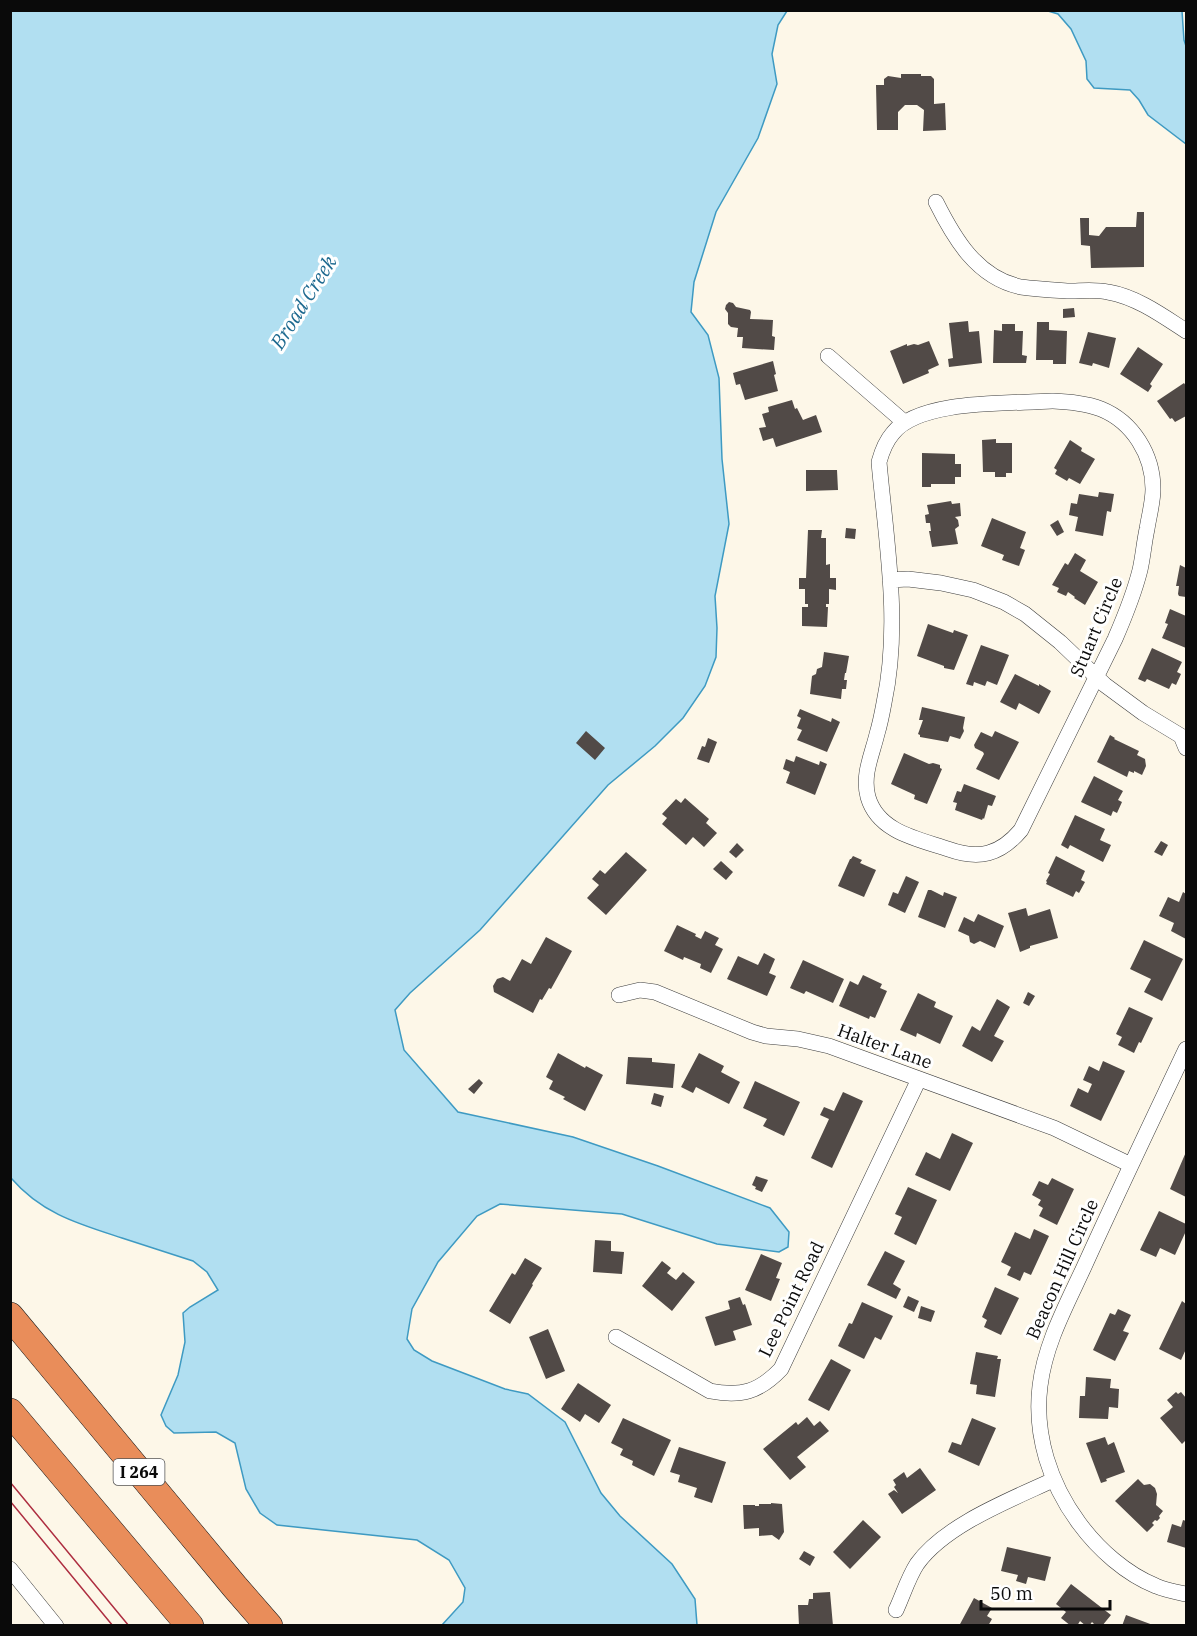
<svg xmlns="http://www.w3.org/2000/svg" width="1197" height="1636" viewBox="0 0 1197 1636" font-family="'IBM Plex Serif',serif">
<style>
.water{fill:#b1dff1;stroke:#3e9ac2;stroke-width:1.5}
.building{fill:#514a47}
.lines{fill:none;stroke-linecap:round;stroke-linejoin:round}
.street-casing{stroke:#3d3d3d;stroke-width:16}
.highway-casing{stroke:#1b1b1b;stroke-width:28}
.street{stroke:#fff;stroke-width:15}
.highway{stroke:#e98d5a;stroke-width:27}
.tram{stroke:#ae2e41;stroke-width:1.5}
.labels{text-anchor:middle;dominant-baseline:central;stroke-width:6;stroke-linejoin:round;paint-order:stroke}
.shield{fill:#fff;stroke:#545454;stroke-width:1.5}
.shield-label{font-size:16px;font-weight:bold;fill:#0a0a0a}
.street-label{font-size:18px;fill:#0a0a0a;stroke:#fff}
.water-label{font-size:20px;font-style:italic;fill:#1e6a90;stroke:#fff}
</style>
<rect width="100%" height="100%" fill="#fdf7e8"/>
<path class="water" d="M 10,11 L 787,11 L 778,25 L 772,54 L 777,84 L 758,138 L 716,212 L 694,282 L 691,312 L 708,335 L 719,378 L 722,459 L 729,524 L 715,596 L 717,628 L 716,657 L 705,686 L 683,718 L 655,746 L 608,785 L 480,930 L 410,993 L 395,1010 L 404,1050 L 458,1112 L 573,1137 L 658,1166 L 770,1208 L 789,1232 L 788,1247 L 779,1252 L 717,1244 L 622,1214 L 500,1204 L 477,1216 L 438,1262 L 412,1309 L 407,1339 L 414,1350 L 432,1361 L 505,1389 L 528,1394 L 565,1422 L 601,1493 L 620,1516 L 672,1564 L 695,1599 L 697,1625 L 442,1625 L 463,1602 L 465,1588 L 449,1560 L 417,1540 L 277,1525 L 260,1513 L 246,1489 L 235,1443 L 216,1432 L 174,1433 L 166,1426 L 161,1415 L 178,1375 L 185,1342 L 183,1313 L 190,1307 L 218,1290 L 207,1272 L 193,1261 C 169,1253 146,1246 122,1238 C 79,1224 42,1214 11,1178 Z
M 1048,11 L 1182,11 L 1184,40 L 1186,46 L 1186,144 L 1148,115 L 1139,100 L 1130,90 L 1094,88 L 1087,79 L 1086,61 L 1071,29 L 1058,14 Z"/>
<path class="building" d="M 901,74 L 921,74 L 921,76 L 931,76 L 934,79 L 934,104 L 945,103 L 946,130 L 923,131 L 924,110 L 917,105 L 905,105 L 898,112 L 898,130 L 877,130 L 876,85 L 884,85 L 884,79 L 888,76 L 901,78 Z
M 1137,212 L 1144,212 L 1144,267 L 1091,268 L 1090,246 L 1081,245 L 1080,218 L 1089,218 L 1089,235 L 1099,236 L 1106,227 L 1136,227 Z
M 729,302 L 733,303 L 736,307 L 750,310 L 751,312 L 750,319 L 773,320 L 772,336 L 775,337 L 774,350 L 742,348 L 743,337 L 737,337 L 738,328 L 731,327 L 728,324 L 728,313 L 725,309 L 726,305 Z
M 1074,308 L 1075,317 L 1063,318 L 1063,309 Z
M 968,321 L 969,332 L 979,331 L 982,363 L 949,367 L 948,359 L 953,358 L 949,323 Z
M 1037,322 L 1049,322 L 1049,330 L 1067,331 L 1066,364 L 1053,364 L 1053,360 L 1036,360 Z
M 1002,324 L 1015,324 L 1015,331 L 1023,331 L 1022,355 L 1027,356 L 1026,363 L 993,363 L 994,330 L 1002,331 Z
M 1088,332 L 1116,338 L 1109,368 L 1093,363 L 1092,366 L 1079,363 Z
M 929,341 L 939,365 L 928,370 L 929,373 L 903,384 L 890,351 L 907,344 L 907,346 L 914,344 L 918,345 Z
M 1138,347 L 1163,364 L 1150,384 L 1152,386 L 1148,392 L 1120,374 Z
M 773,361 L 776,374 L 774,375 L 778,391 L 745,400 L 740,384 L 736,385 L 733,373 Z
M 1184,383 L 1186,386 L 1186,416 L 1175,422 L 1172,418 L 1170,419 L 1157,401 Z
M 792,400 L 795,409 L 797,408 L 803,420 L 816,415 L 822,432 L 776,447 L 773,438 L 763,441 L 759,428 L 766,427 L 762,414 L 769,412 L 768,407 Z
M 996,439 L 996,443 L 1012,443 L 1012,473 L 1006,473 L 1006,477 L 995,477 L 995,472 L 983,472 L 982,440 Z
M 1070,440 L 1082,448 L 1081,451 L 1095,459 L 1080,484 L 1069,478 L 1067,481 L 1055,474 L 1057,470 L 1054,468 Z
M 922,453 L 955,454 L 955,464 L 961,464 L 961,477 L 955,477 L 955,484 L 931,484 L 931,487 L 922,487 Z
M 806,470 L 837,470 L 838,490 L 806,491 Z
M 1099,492 L 1114,494 L 1111,512 L 1107,511 L 1103,536 L 1075,531 L 1078,517 L 1069,515 L 1071,503 L 1077,504 L 1079,494 L 1098,497 Z
M 951,501 L 952,504 L 960,503 L 961,516 L 955,517 L 958,520 L 959,526 L 955,529 L 958,544 L 932,547 L 929,531 L 931,531 L 930,523 L 926,523 L 925,515 L 929,514 L 927,505 Z
M 992,518 L 1026,532 L 1020,548 L 1025,550 L 1019,566 L 1002,560 L 1004,555 L 981,546 Z
M 1058,520 L 1064,532 L 1057,536 L 1050,525 Z
M 846,528 L 856,529 L 855,539 L 845,538 Z
M 808,530 L 822,530 L 821,538 L 826,538 L 826,565 L 830,564 L 830,578 L 836,578 L 836,590 L 829,589 L 829,604 L 826,604 L 826,607 L 828,607 L 827,627 L 802,626 L 802,607 L 808,607 L 808,604 L 805,604 L 805,589 L 799,589 L 799,578 L 806,578 Z
M 1075,553 L 1086,560 L 1080,571 L 1098,582 L 1085,605 L 1074,598 L 1075,597 L 1068,592 L 1066,596 L 1057,592 L 1059,588 L 1052,585 L 1065,563 L 1068,565 Z
M 1180,565 L 1186,568 L 1186,597 L 1179,596 L 1178,594 L 1179,586 L 1176,586 Z
M 1170,609 L 1186,616 L 1186,648 L 1162,638 L 1168,624 L 1165,623 Z
M 928,624 L 953,633 L 954,630 L 968,635 L 954,670 L 944,668 L 944,666 L 917,656 Z
M 981,645 L 1009,655 L 997,685 L 987,681 L 985,686 L 974,682 L 973,686 L 966,684 Z
M 1152,648 L 1182,662 L 1177,672 L 1181,674 L 1176,685 L 1172,683 L 1169,689 L 1147,679 L 1145,682 L 1138,679 Z
M 824,652 L 849,656 L 846,673 L 845,673 L 844,680 L 847,680 L 846,689 L 842,689 L 841,699 L 810,694 L 812,676 L 816,674 L 817,669 L 822,667 Z
M 1015,674 L 1039,686 L 1039,684 L 1051,691 L 1039,714 L 1019,703 L 1016,710 L 1000,702 Z
M 922,707 L 965,717 L 963,728 L 964,731 L 960,739 L 950,736 L 948,742 L 920,737 L 920,735 L 918,734 L 923,720 L 919,720 Z
M 800,709 L 831,722 L 832,718 L 840,722 L 827,752 L 797,740 L 802,730 L 797,728 L 801,718 L 797,716 Z
M 586,731 L 605,748 L 595,760 L 576,743 Z
M 995,731 L 1019,742 L 999,780 L 976,769 L 984,754 L 983,752 L 975,748 L 974,745 L 981,732 L 992,737 Z
M 1110,735 L 1115,738 L 1114,739 L 1139,751 L 1137,755 L 1145,759 L 1146,766 L 1142,775 L 1134,771 L 1134,773 L 1129,771 L 1127,777 L 1097,762 Z
M 708,738 L 717,742 L 709,763 L 697,759 L 702,746 L 705,747 Z
M 904,753 L 929,764 L 933,763 L 940,765 L 940,768 L 942,769 L 927,804 L 914,799 L 915,795 L 891,784 Z
M 796,756 L 819,765 L 820,761 L 827,764 L 815,795 L 786,783 L 790,772 L 783,769 L 786,759 L 794,762 Z
M 1094,776 L 1123,791 L 1118,800 L 1122,802 L 1117,813 L 1113,811 L 1111,816 L 1081,802 Z
M 964,784 L 996,796 L 992,806 L 988,805 L 984,819 L 983,818 L 982,820 L 955,810 L 957,803 L 953,802 L 957,791 L 961,792 Z
M 685,798 L 709,819 L 706,823 L 717,833 L 704,847 L 693,837 L 686,845 L 662,824 L 667,818 L 662,814 L 676,799 L 681,803 Z
M 1075,815 L 1105,829 L 1100,840 L 1111,845 L 1103,862 L 1070,845 L 1068,849 L 1061,845 Z
M 1161,841 L 1168,845 L 1162,856 L 1154,852 Z
M 737,843 L 744,850 L 736,858 L 729,852 Z
M 626,852 L 647,870 L 606,915 L 587,898 L 599,885 L 592,879 L 600,870 L 605,874 Z
M 853,856 L 862,860 L 860,863 L 876,870 L 864,897 L 838,886 L 850,859 L 851,859 Z
M 1056,856 L 1085,871 L 1081,880 L 1085,882 L 1079,893 L 1076,891 L 1073,897 L 1046,884 L 1047,882 L 1046,881 L 1050,874 L 1048,873 Z
M 721,861 L 733,872 L 726,880 L 713,869 Z
M 906,876 L 919,882 L 905,913 L 888,905 L 893,892 L 898,894 Z
M 928,890 L 931,890 L 943,896 L 944,892 L 957,897 L 945,928 L 918,917 Z
M 1183,892 L 1186,894 L 1186,939 L 1171,931 L 1174,923 L 1159,916 L 1168,897 L 1179,902 Z
M 1026,908 L 1028,916 L 1050,909 L 1058,938 L 1030,946 L 1030,948 L 1020,952 L 1008,913 Z
M 978,914 L 1004,926 L 995,948 L 980,941 L 974,944 L 970,942 L 969,936 L 958,931 L 964,917 L 974,922 Z
M 677,925 L 696,934 L 695,936 L 701,939 L 705,931 L 719,938 L 715,945 L 723,949 L 711,973 L 700,968 L 701,964 L 684,957 L 683,960 L 664,951 Z
M 546,937 L 572,951 L 551,989 L 549,988 L 542,1000 L 540,999 L 533,1013 L 494,992 L 493,986 L 497,979 L 503,977 L 510,981 L 522,959 L 531,964 Z
M 1144,940 L 1183,959 L 1162,1001 L 1144,992 L 1151,979 L 1130,969 Z
M 764,953 L 775,959 L 769,973 L 776,976 L 767,996 L 727,979 L 738,956 L 758,965 Z
M 803,960 L 844,979 L 833,1003 L 806,991 L 804,994 L 790,988 Z
M 863,975 L 882,984 L 880,988 L 887,991 L 875,1018 L 870,1016 L 869,1019 L 839,1006 L 850,981 L 858,985 Z
M 1028,992 L 1035,996 L 1029,1006 L 1023,1003 Z
M 918,993 L 936,1002 L 934,1007 L 953,1016 L 940,1044 L 917,1033 L 916,1037 L 900,1030 Z
M 997,999 L 1010,1007 L 994,1036 L 1004,1041 L 992,1062 L 962,1046 L 972,1026 L 980,1031 Z
M 1129,1007 L 1153,1018 L 1141,1043 L 1139,1042 L 1134,1053 L 1118,1045 L 1122,1037 L 1116,1034 Z
M 558,1053 L 585,1068 L 586,1066 L 603,1075 L 585,1111 L 563,1099 L 565,1097 L 549,1089 L 553,1081 L 546,1077 Z
M 699,1053 L 724,1066 L 721,1072 L 740,1082 L 729,1104 L 696,1087 L 693,1093 L 681,1087 Z
M 628,1057 L 652,1058 L 652,1062 L 675,1064 L 673,1088 L 626,1084 Z
M 1103,1061 L 1125,1071 L 1101,1121 L 1070,1106 L 1078,1088 L 1088,1093 L 1092,1084 L 1083,1080 L 1089,1066 L 1099,1071 Z
M 479,1079 L 483,1083 L 474,1094 L 468,1089 Z
M 755,1081 L 800,1102 L 784,1136 L 763,1126 L 767,1119 L 743,1108 Z
M 843,1092 L 863,1101 L 832,1168 L 811,1158 L 829,1119 L 820,1115 L 824,1107 L 834,1111 Z
M 654,1093 L 664,1096 L 661,1107 L 651,1104 Z
M 952,1133 L 973,1143 L 950,1191 L 915,1175 L 926,1152 L 940,1159 Z
M 1186,1152 L 1186,1197 L 1170,1189 Z
M 756,1176 L 768,1180 L 762,1192 L 755,1189 L 756,1187 L 752,1185 Z
M 1052,1178 L 1074,1189 L 1057,1225 L 1039,1216 L 1043,1208 L 1038,1205 L 1041,1200 L 1032,1195 L 1039,1181 L 1048,1185 Z
M 908,1187 L 937,1200 L 916,1245 L 894,1234 L 902,1217 L 895,1214 Z
M 1159,1211 L 1186,1224 L 1186,1231 L 1175,1255 L 1160,1248 L 1156,1257 L 1140,1250 Z
M 1034,1229 L 1049,1236 L 1031,1275 L 1024,1272 L 1020,1281 L 1007,1275 L 1011,1267 L 1001,1262 L 1015,1232 L 1030,1239 Z
M 595,1240 L 611,1241 L 611,1251 L 624,1252 L 622,1274 L 593,1272 Z
M 885,1251 L 905,1261 L 893,1284 L 901,1289 L 896,1299 L 867,1285 Z
M 761,1254 L 782,1263 L 776,1278 L 780,1279 L 771,1301 L 745,1290 Z
M 525,1258 L 542,1268 L 532,1284 L 533,1285 L 510,1324 L 489,1311 L 512,1273 L 515,1275 Z
M 662,1261 L 671,1268 L 667,1273 L 676,1280 L 683,1272 L 695,1282 L 672,1311 L 642,1286 Z
M 995,1287 L 1019,1298 L 1001,1335 L 984,1327 L 987,1320 L 982,1317 Z
M 908,1296 L 919,1301 L 914,1312 L 903,1307 Z
M 740,1297 L 743,1305 L 745,1304 L 752,1325 L 733,1331 L 736,1340 L 715,1346 L 705,1317 L 730,1309 L 728,1301 Z
M 1182,1301 L 1186,1304 L 1186,1349 L 1181,1360 L 1159,1349 Z
M 862,1302 L 893,1316 L 881,1340 L 875,1337 L 864,1359 L 838,1346 L 849,1323 L 852,1324 Z
M 921,1306 L 935,1311 L 931,1322 L 918,1318 Z
M 1118,1309 L 1131,1315 L 1123,1331 L 1129,1333 L 1115,1361 L 1093,1350 L 1110,1313 L 1115,1315 Z
M 548,1329 L 565,1371 L 546,1379 L 529,1337 Z
M 976,1352 L 998,1356 L 997,1359 L 1001,1359 L 995,1397 L 976,1394 L 977,1385 L 970,1384 Z
M 831,1359 L 851,1370 L 829,1411 L 808,1400 Z
M 1086,1377 L 1111,1379 L 1110,1388 L 1119,1389 L 1118,1408 L 1109,1407 L 1108,1419 L 1079,1418 L 1080,1396 L 1085,1396 Z
M 578,1383 L 611,1405 L 599,1423 L 585,1414 L 580,1422 L 561,1409 Z
M 1176,1392 L 1178,1394 L 1181,1392 L 1186,1398 L 1186,1440 L 1182,1444 L 1160,1418 L 1173,1407 L 1167,1400 Z
M 807,1417 L 814,1426 L 820,1421 L 829,1431 L 797,1457 L 806,1467 L 790,1480 L 763,1449 L 796,1422 L 798,1425 Z
M 623,1418 L 671,1440 L 654,1476 L 632,1465 L 633,1461 L 620,1455 L 623,1449 L 611,1443 Z
M 972,1418 L 996,1428 L 979,1466 L 948,1452 L 952,1442 L 961,1445 Z
M 1105,1437 L 1108,1445 L 1114,1442 L 1125,1472 L 1106,1479 L 1107,1481 L 1101,1483 L 1086,1443 Z
M 679,1447 L 726,1462 L 712,1503 L 694,1497 L 697,1488 L 678,1482 L 680,1475 L 670,1472 Z
M 920,1468 L 936,1490 L 902,1514 L 888,1494 L 894,1490 L 898,1493 L 894,1487 L 896,1485 L 893,1480 L 904,1472 L 907,1478 Z
M 1138,1479 L 1144,1485 L 1150,1484 L 1155,1488 L 1157,1494 L 1156,1505 L 1163,1511 L 1159,1516 L 1160,1518 L 1157,1521 L 1155,1520 L 1152,1523 L 1154,1525 L 1147,1532 L 1115,1501 Z
M 771,1503 L 782,1504 L 784,1532 L 779,1540 L 772,1535 L 759,1536 L 759,1528 L 744,1529 L 743,1505 L 755,1505 L 755,1506 L 759,1506 L 759,1504 L 771,1504 Z
M 863,1520 L 881,1537 L 850,1569 L 833,1552 Z
M 1183,1520 L 1186,1521 L 1186,1548 L 1167,1542 L 1172,1524 L 1181,1527 Z
M 1007,1547 L 1051,1557 L 1045,1581 L 1028,1577 L 1026,1584 L 1016,1581 L 1018,1575 L 1001,1571 Z
M 804,1551 L 815,1557 L 810,1566 L 799,1559 Z
M 1071,1584 L 1111,1615 L 1102,1626 L 1096,1626 L 1092,1622 L 1089,1626 L 1086,1626 L 1080,1621 L 1077,1626 L 1071,1626 L 1061,1618 L 1066,1612 L 1056,1604 Z
M 830,1592 L 833,1626 L 799,1626 L 798,1605 L 808,1605 L 809,1599 L 813,1599 L 813,1593 Z
M 974,1598 L 992,1608 L 987,1616 L 992,1619 L 988,1626 L 959,1626 Z
M 1126,1615 L 1153,1625 L 1153,1626 L 1122,1626 Z"/>
<g class="lines">
<defs>
<path id="street" d="M 936,202 C 954,238 977,278 1021,287 C 1036,289 1052,290 1067,291 C 1081,291 1095,289 1108,292 C 1137,297 1163,316 1186,331
M 828,356 L 904,422
M 1052,401 C 1068,402 1086,403 1101,409 C 1133,422 1153,455 1153,489 C 1153,502 1149,516 1147,529 C 1144,543 1143,557 1140,570 C 1134,594 1125,616 1115,639 L 1021,830 C 1000,855 979,860 948,849 C 918,839 878,832 868,797 C 862,775 872,755 877,734 C 880,724 882,714 884,703 C 901,624 886,541 879,462 C 882,451 886,441 893,433 C 920,399 1011,404 1052,401 Z
M 890,580 L 908,579 L 941,583 L 973,590 L 1004,602 L 1025,614 L 1060,642 L 1105,685 L 1143,713 L 1181,736 L 1186,748
M 619,995 L 640,990 L 655,992 L 752,1032 L 766,1036 L 798,1039 L 829,1046 L 1054,1128 L 1131,1165
M 1186,1049 C 1152,1121 1117,1194 1084,1267 C 1066,1306 1045,1344 1040,1386 C 1034,1435 1050,1484 1079,1523 C 1098,1549 1126,1574 1156,1586 C 1165,1590 1176,1592 1186,1594
M 616,1337 L 710,1391 C 741,1397 759,1392 781,1369 L 919,1079
M 10,1569 L 56,1626
M 896,1610 C 903,1595 908,1578 917,1564 C 945,1525 1010,1500 1053,1480"/>
<path id="highway" d="M 10,1316 L 235,1587 L 269,1626
M 10,1412 L 190,1626"/>
</defs>
<use href="#street" class="street-casing"/>
<use href="#highway" class="highway-casing"/>
<use href="#street" class="street"/>
<use href="#highway" class="highway"/>
<path class="tram" d="M 10,1482 L 129,1626
M 10,1501 L 113,1626"/>
</g>
<g class="labels">
<rect class="shield" x="113.5" y="1459" width="51" height="26" rx="4.5"/>
<g class="shield-label">
<text x="139" y="1472">I 264</text>
</g>
<g class="street-label">
<text transform="translate(1096 627) rotate(-67)">Stuart Circle</text>
<text transform="translate(885 1046) rotate(20)">Halter Lane</text>
<text transform="translate(1062 1269) rotate(-66)">Beacon Hill Circle</text>
<text transform="translate(791 1299) rotate(-64)">Lee Point Road</text>
</g>
<g class="water-label">
<text transform="translate(303 302) rotate(-58)">Broad Creek</text>
</g>
</g>
<rect width="1197" height="1636" fill="none" stroke="#0a0a0a" stroke-width="24"/>
<path d="M981 1600v9h129v-9" fill="none" stroke="#0a0a0a" stroke-width="3"/>
<text x="990" y="1600" font-size="18" fill="#0a0a0a" stroke="#ffffff" stroke-width="4.5" paint-order="stroke">50 m</text>
</svg>
